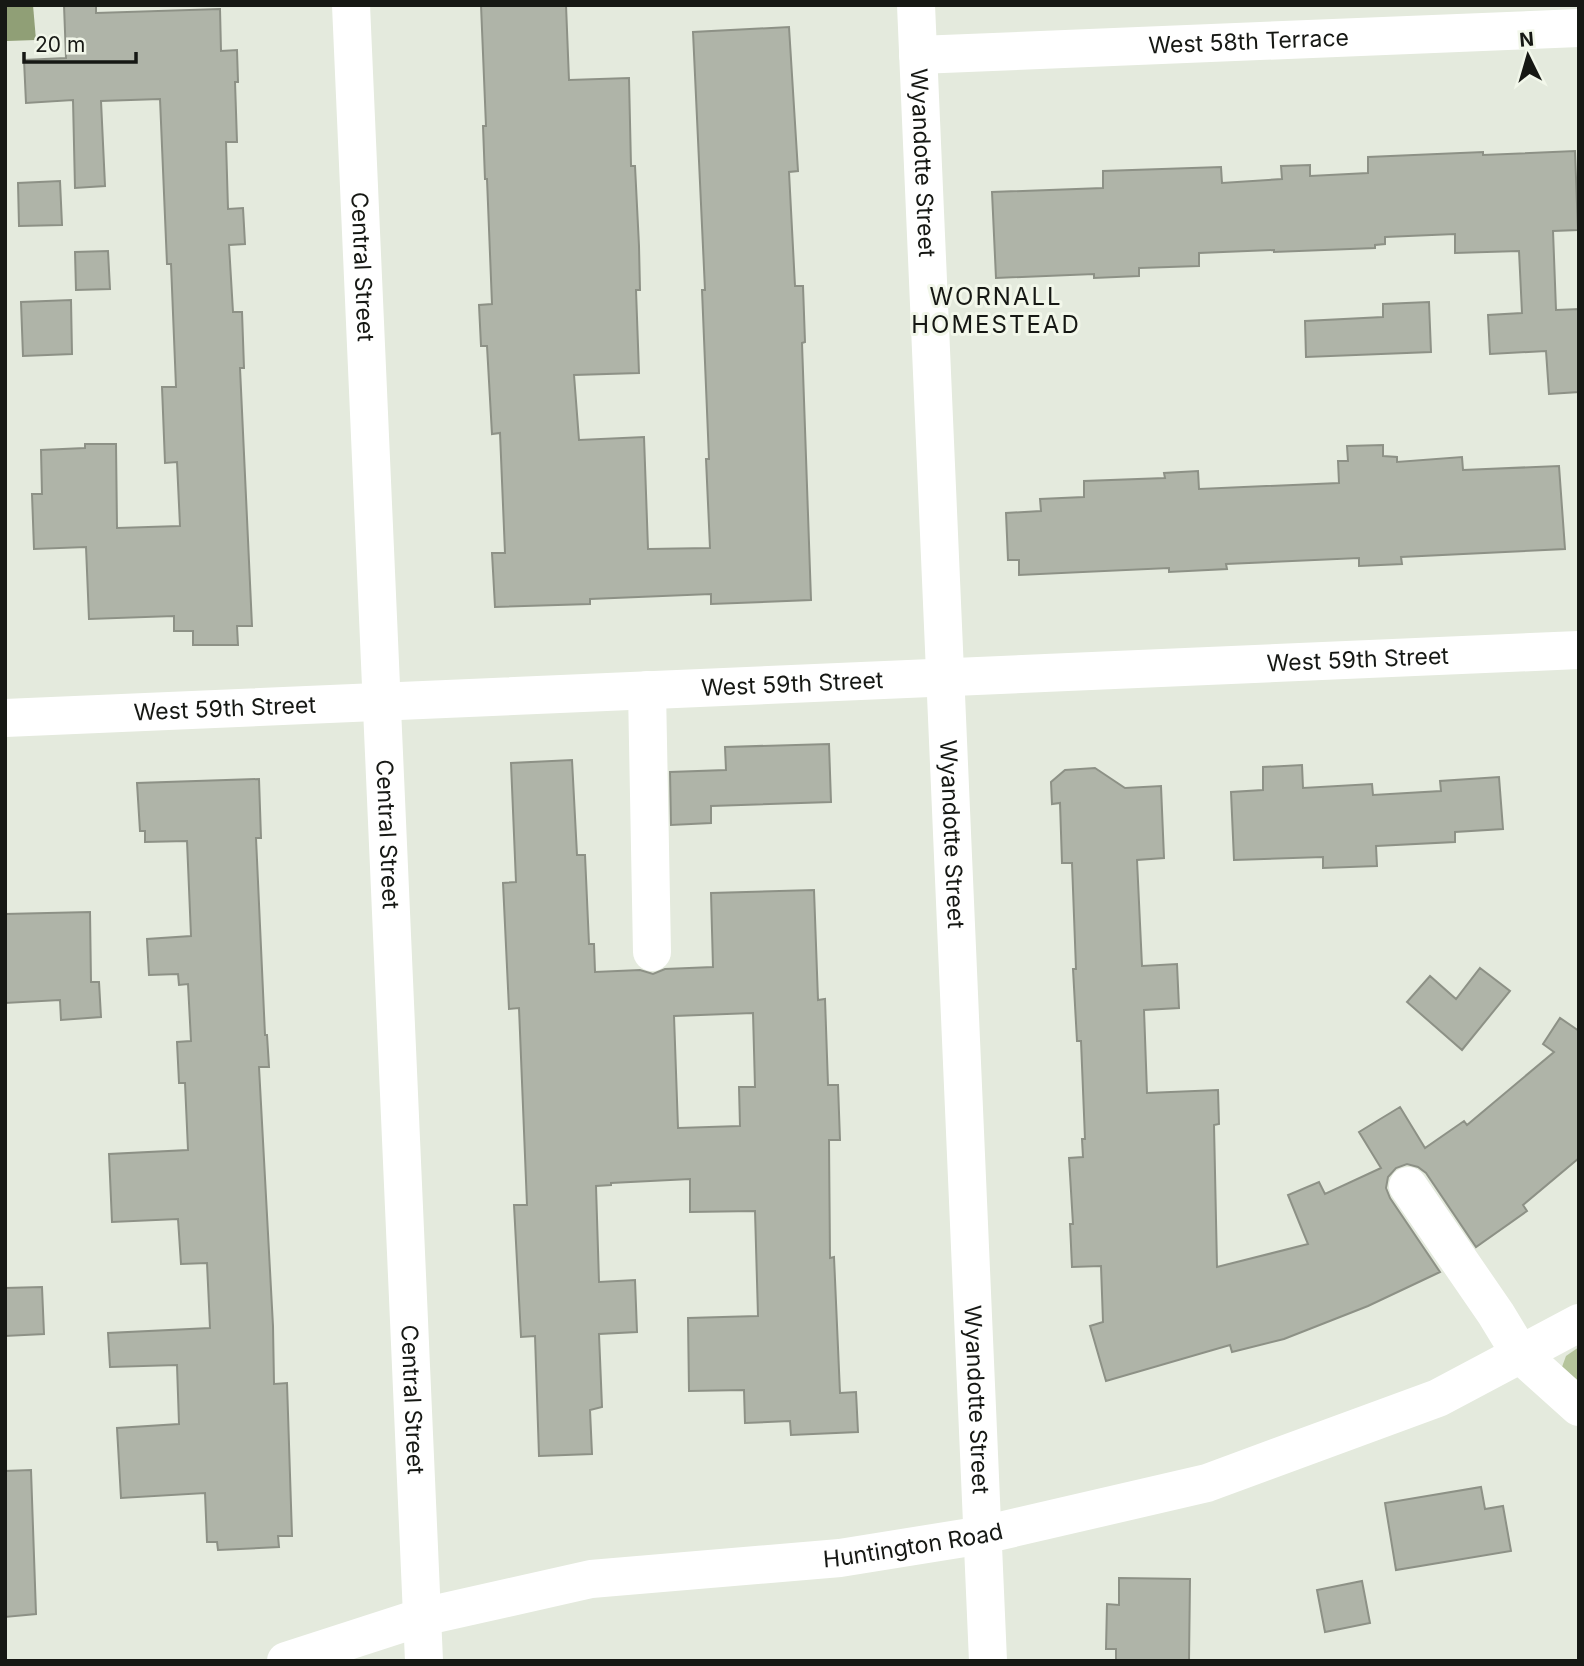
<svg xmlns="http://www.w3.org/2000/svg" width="1584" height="1666" viewBox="0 0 1584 1666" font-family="Inter,sans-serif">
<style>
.green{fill:#b5c49b}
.water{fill:#909f76}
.building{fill:#afb4a8;stroke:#8d9186;stroke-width:2;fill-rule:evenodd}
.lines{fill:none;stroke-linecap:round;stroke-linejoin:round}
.minor{stroke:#fff;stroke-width:38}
.labels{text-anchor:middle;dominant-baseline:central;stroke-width:6;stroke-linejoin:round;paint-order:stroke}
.street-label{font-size:23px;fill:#161814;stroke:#f2f7ea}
.neighbourhood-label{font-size:24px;letter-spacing:2px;fill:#161814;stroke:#f2f7ea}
</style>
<rect width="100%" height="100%" fill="#e4eadd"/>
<path class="green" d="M 1579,1347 L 1579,1389 L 1562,1367 L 1566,1356 Z"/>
<path class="water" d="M 5,5 L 33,5 L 36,40 L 7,41 Z"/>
<path class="building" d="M 64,5 L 96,5 L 96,13 L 220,9 L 221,51 L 237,50 L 238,82 L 235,82 L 237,142 L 226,142 L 228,209 L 243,208 L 245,244 L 229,245 L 233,312 L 242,312 L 244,368 L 240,368 L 252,626 L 237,626 L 238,645 L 193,645 L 193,631 L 174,631 L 174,616 L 89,619 L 86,547 L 34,549 L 32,494 L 42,494 L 41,450 L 85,448 L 85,444 L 116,444 L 117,528 L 180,526 L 177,462 L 165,463 L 162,387 L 176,387 L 171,264 L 167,264 L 160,99 L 101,101 L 105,186 L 75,188 L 73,100 L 26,103 L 24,60 L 66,58 Z
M 481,5 L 566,5 L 569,80 L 629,78 L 631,166 L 635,166 L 639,246 L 640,290 L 636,290 L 639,373 L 574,375 L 579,440 L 644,437 L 648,549 L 710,548 L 706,459 L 709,459 L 702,290 L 705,290 L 693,32 L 789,27 L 798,171 L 789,172 L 795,286 L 803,286 L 805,342 L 802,343 L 811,600 L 711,604 L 711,594 L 590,599 L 590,604 L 495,607 L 492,553 L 505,553 L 500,433 L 492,434 L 487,346 L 481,346 L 479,305 L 492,304 L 487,179 L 485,179 L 483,126 L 486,126 Z
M 1575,151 L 1578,230 L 1553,231 L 1556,310 L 1579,309 L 1579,392 L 1549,394 L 1546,351 L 1490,354 L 1488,315 L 1522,313 L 1519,251 L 1455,253 L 1455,234 L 1385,237 L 1385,244 L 1375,245 L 1375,248 L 1274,252 L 1274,250 L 1199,253 L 1199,266 L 1139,268 L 1139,276 L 1094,278 L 1094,274 L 996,278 L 992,192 L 1103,188 L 1103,171 L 1221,167 L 1222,183 L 1282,179 L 1281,166 L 1310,165 L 1310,176 L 1368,173 L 1368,157 L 1483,152 L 1483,155 Z
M 60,181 L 62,225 L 19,226 L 18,183 Z
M 108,251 L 110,289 L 76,290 L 75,252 Z
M 71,300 L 72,354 L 23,356 L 21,302 Z
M 1429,302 L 1431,352 L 1306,357 L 1305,321 L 1383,317 L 1383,304 Z
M 1383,445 L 1383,456 L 1397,457 L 1397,462 L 1462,457 L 1463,470 L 1559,466 L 1565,549 L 1401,557 L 1402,564 L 1359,566 L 1359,558 L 1226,564 L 1227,569 L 1169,572 L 1169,568 L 1019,575 L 1019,560 L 1008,560 L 1006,513 L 1041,511 L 1040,499 L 1084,497 L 1084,481 L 1165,478 L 1164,473 L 1198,471 L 1199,489 L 1339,483 L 1338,461 L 1348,461 L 1347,446 Z
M 829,744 L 831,802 L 711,806 L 711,823 L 671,825 L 670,772 L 726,770 L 725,747 Z
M 572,760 L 577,855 L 585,855 L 589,944 L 594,944 L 595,972 L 640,970 L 653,974 L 665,969 L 713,967 L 711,893 L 814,890 L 818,1000 L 825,999 L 828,1085 L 838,1085 L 840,1140 L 829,1140 L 830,1258 L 834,1257 L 840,1393 L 856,1392 L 858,1432 L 791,1435 L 790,1421 L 745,1423 L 744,1390 L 689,1391 L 688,1318 L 758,1316 L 755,1211 L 690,1212 L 690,1179 L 611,1183 L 611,1185 L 596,1186 L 599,1282 L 635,1280 L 637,1332 L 599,1334 L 602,1407 L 590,1410 L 592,1454 L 539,1456 L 535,1336 L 521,1337 L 514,1205 L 527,1205 L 519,1008 L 509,1009 L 503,883 L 516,882 L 511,763 ZM 753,1013 L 755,1087 L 739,1087 L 740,1126 L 678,1128 L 674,1016 Z
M 1302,765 L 1303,788 L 1372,784 L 1373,795 L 1441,791 L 1440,781 L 1499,777 L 1503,829 L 1455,832 L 1455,842 L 1376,846 L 1377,866 L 1323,868 L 1323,857 L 1234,860 L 1231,792 L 1263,790 L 1263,767 Z
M 1095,768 L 1125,788 L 1161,786 L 1164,858 L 1137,860 L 1142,966 L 1177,964 L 1179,1008 L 1144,1010 L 1147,1093 L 1218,1090 L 1219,1124 L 1214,1125 L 1217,1267 L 1308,1244 L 1288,1195 L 1319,1182 L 1325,1194 L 1381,1168 L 1359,1132 L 1400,1107 L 1425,1148 L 1464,1121 L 1467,1125 L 1554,1052 L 1543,1044 L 1560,1018 L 1579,1031 L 1579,1158 L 1523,1205 L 1527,1211 L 1476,1247 L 1426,1173 L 1418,1167 L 1407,1164 L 1396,1168 L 1388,1177 L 1386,1188 L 1390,1198 L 1440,1272 L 1368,1306 L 1284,1339 L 1232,1352 L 1230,1345 L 1106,1381 L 1090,1326 L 1103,1322 L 1101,1266 L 1072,1267 L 1070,1224 L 1073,1224 L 1069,1158 L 1083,1157 L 1082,1139 L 1085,1139 L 1081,1041 L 1077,1041 L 1073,969 L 1076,969 L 1072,863 L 1062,863 L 1060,803 L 1052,804 L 1051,782 L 1065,770 Z
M 259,779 L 261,838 L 256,838 L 265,1035 L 267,1035 L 269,1067 L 259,1067 L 273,1326 L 274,1384 L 287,1383 L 292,1536 L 278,1536 L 279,1547 L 218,1550 L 217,1542 L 207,1542 L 205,1493 L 121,1498 L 117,1428 L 179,1424 L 177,1365 L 110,1367 L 108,1333 L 210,1328 L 207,1263 L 181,1264 L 178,1219 L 112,1222 L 109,1154 L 188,1150 L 185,1083 L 179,1083 L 177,1042 L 191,1041 L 188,984 L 179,985 L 178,974 L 149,975 L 147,939 L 191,936 L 187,841 L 145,842 L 145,831 L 140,831 L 137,783 Z
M 90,912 L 91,982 L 99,982 L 101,1017 L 61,1020 L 60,1000 L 5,1003 L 5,914 Z
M 1480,968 L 1510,991 L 1462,1050 L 1407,1002 L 1430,976 L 1456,999 Z
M 42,1287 L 44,1334 L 5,1336 L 5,1288 Z
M 31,1470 L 36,1614 L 5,1617 L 5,1471 Z
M 1481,1487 L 1485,1509 L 1503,1506 L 1511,1551 L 1396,1570 L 1385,1503 Z
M 1119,1578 L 1190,1579 L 1189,1661 L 1116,1661 L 1116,1649 L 1106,1649 L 1107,1604 L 1119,1605 Z
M 1362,1581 L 1370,1623 L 1325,1632 L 1317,1590 Z"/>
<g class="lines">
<g class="minor">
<path id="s1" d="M 351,5 L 424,1661"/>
<path id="s2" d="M 916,5 L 988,1661"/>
<path id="s3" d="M 918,55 L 1579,28"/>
<path d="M 647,690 L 652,952"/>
<path id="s4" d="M 5,718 L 1579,650"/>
<path d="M 1408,1186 L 1496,1314 L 1521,1355 L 1579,1407"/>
<path id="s5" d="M 286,1661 L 422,1617 L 591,1579 L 840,1558 L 983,1535 L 1207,1483 L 1438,1398 L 1579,1323"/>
</g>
</g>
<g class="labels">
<g class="street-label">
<text stroke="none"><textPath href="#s3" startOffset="331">West 58th Terrace</textPath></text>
<text stroke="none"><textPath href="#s2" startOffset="158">Wyandotte Street</textPath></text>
<text stroke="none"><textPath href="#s1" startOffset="262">Central Street</textPath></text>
<text stroke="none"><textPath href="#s4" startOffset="1354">West 59th Street</textPath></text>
<text stroke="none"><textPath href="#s4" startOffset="788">West 59th Street</textPath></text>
<text stroke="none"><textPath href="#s4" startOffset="220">West 59th Street</textPath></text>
<text stroke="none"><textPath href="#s1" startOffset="830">Central Street</textPath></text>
<text stroke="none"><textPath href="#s2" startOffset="830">Wyandotte Street</textPath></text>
<text stroke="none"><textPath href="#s1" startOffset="1396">Central Street</textPath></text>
<text stroke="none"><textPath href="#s2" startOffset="1396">Wyandotte Street</textPath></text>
<text stroke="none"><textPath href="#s5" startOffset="640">Huntington Road</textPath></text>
</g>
<g class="neighbourhood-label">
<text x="996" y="296">WORNALL<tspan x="996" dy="28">HOMESTEAD</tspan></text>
</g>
</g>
<rect width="1584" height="1666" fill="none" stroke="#161814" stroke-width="14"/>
<g transform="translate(1528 56) rotate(355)" stroke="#f2f7ea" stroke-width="5" paint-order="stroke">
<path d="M0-5L12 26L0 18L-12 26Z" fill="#161814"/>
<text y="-10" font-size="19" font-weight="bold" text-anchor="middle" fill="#161814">N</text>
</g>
<path d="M24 52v10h112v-10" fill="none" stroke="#161814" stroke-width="3.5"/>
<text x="35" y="52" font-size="21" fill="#161814" stroke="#f2f7ea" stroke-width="5" paint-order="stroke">20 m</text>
</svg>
